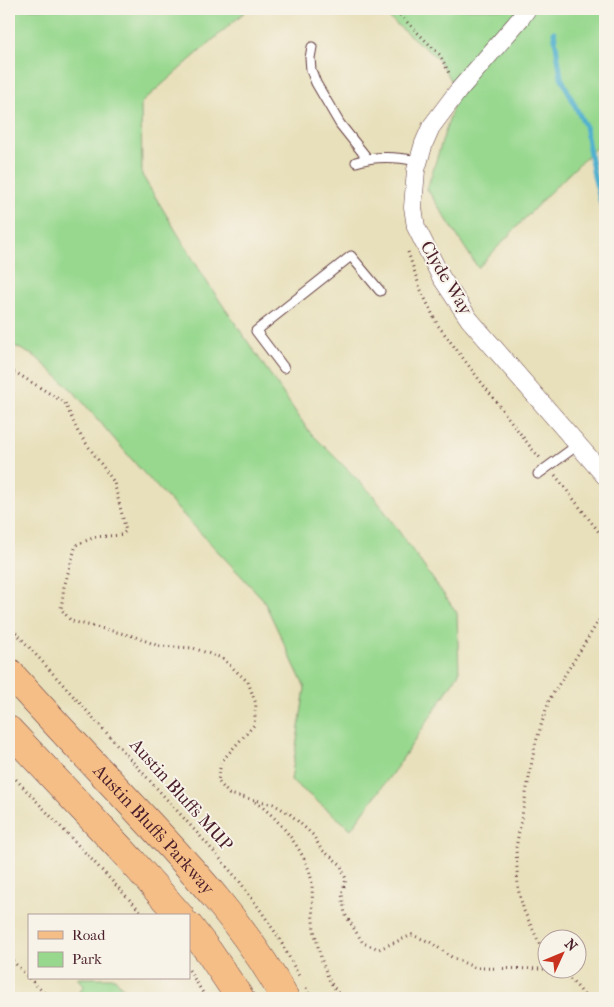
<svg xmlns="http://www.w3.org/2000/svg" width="614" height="1007" viewBox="0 0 614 1007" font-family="'IM FELL French Canon',serif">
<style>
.green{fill:#97d88e;stroke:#707c5c}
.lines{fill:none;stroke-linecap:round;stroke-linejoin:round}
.stream{stroke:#50b0cf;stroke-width:5}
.service-casing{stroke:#623c41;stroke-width:11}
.minor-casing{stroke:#623c41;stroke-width:19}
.primary-casing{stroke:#623c41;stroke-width:29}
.path{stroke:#623c41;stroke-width:3;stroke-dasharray:1 4;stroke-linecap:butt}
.service{stroke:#fff;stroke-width:9}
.minor{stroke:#fff;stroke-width:18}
.primary{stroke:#f6be87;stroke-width:28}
.labels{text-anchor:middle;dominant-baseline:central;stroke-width:4;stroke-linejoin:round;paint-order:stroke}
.street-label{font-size:18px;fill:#4a1f2b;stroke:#f7f3e8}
</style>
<rect width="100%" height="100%" fill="#f7f3e8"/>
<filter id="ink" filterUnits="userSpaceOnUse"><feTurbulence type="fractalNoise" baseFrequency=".02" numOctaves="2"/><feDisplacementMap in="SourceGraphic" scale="10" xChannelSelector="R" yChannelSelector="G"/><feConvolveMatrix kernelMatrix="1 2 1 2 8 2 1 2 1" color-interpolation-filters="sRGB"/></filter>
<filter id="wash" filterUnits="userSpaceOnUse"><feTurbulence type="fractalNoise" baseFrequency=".0096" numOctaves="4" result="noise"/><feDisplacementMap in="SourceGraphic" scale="20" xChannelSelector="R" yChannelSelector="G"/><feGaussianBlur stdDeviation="1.12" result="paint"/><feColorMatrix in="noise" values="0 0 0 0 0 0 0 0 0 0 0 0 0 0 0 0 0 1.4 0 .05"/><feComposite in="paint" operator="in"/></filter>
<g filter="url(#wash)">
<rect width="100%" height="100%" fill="#e8e0bb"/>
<path class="green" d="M 9,9 L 248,9 L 141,103 L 142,175 L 207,282 L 308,430 L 373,495 L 457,613 L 459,673 L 399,764 L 351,829 L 291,780 L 305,688 L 263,599 L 140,469 L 74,392 L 36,357 L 9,343 Z
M 378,9 L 605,9 L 605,139 L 547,195 L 478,268 L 427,189 L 458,91 L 437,58 Z
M 77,978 L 115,978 L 129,996 L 136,993 L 139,998 L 86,998 L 80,991 L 84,986 Z"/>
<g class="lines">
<path class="stream" d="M 554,32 L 561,77 L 585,126 L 594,176 L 605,218"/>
</g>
</g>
<g filter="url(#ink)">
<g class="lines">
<defs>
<path id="service" d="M 312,47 L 310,58 L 311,70 L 316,83 L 340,124 L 367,158
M 356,162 C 376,155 398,157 418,161
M 284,368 L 256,331 L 351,256 L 380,291
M 538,474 L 579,444"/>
<path id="minor" d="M 527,9 L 520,19 L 458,91 L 431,127 L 424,143 L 416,170 L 413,207 L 416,227 L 441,277 L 469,319 L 605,476"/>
<g id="primary">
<path id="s1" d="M 9,672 C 49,717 91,761 132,805 C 190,867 244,924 285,998"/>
<path d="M 9,730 L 131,860 L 180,916"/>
<path d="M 189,926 L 209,952 L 240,998"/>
</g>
</defs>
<use href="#service" class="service-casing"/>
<use href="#minor" class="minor-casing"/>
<use href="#primary" class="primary-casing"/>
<path class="path" d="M 392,9 L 397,12 L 440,55 L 450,75
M 408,252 L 420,288 L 437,324 L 532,449 L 541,459
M 9,371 L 18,374 L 65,403 L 78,432 L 114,482 L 126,531 L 121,535 L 95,537 L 76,545 L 64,587 L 61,609 L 71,621 L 133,636 L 159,646 L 193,648 L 222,658 L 248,682 L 256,704 L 254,725 L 221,762 L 218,781 L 229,794 L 273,804 L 289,813 L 313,835 L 321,849 L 340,864 L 346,879 L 342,894 L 345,914 L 363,943 L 379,949 L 412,935 L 430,942 L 453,958 L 476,968 L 546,969
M 555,475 L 605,540
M 9,625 L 209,846 L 240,882 L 261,911 L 279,938 L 299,976
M 9,772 L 145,916
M 255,802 C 277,815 311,858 312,885 C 313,903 311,920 316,938 C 319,952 323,966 329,979 C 332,986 338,991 340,998
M 9,957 L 29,978
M 546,957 L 524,911 L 518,889 L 516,848 L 535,745 L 549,700 L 605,611
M 189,970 L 206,998
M 547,970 C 564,970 577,985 586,998
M 29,978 L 49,998
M 306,988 L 311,998"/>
<use href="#service" class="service"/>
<use href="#minor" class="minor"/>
<use href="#primary" class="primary"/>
</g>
</g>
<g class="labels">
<g class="street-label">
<text transform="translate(446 278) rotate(59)">Clyde Way</text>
<text transform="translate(181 795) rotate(48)">Austin Bluffs MUP</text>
<text stroke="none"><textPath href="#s1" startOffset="214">Austin Bluffs Parkway</textPath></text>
</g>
</g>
<rect width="614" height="1007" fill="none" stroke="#f7f3e8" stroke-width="30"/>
<rect x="28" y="914" width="162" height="65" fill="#f7f3e8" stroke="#b29e9c"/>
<rect x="38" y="931" width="25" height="8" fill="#f6be87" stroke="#b29e9c"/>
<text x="72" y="940" font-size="15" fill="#4a1f2b">Road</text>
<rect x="38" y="952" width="25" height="15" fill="#97d88e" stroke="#b29e9c"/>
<text x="72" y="964" font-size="15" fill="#4a1f2b">Park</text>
<g transform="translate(562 954) rotate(46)"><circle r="24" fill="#f7f3e8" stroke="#b29e9c"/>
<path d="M0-4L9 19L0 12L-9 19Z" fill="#c8321e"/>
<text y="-8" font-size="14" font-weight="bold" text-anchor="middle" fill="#4a1f2b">N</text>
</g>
</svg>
